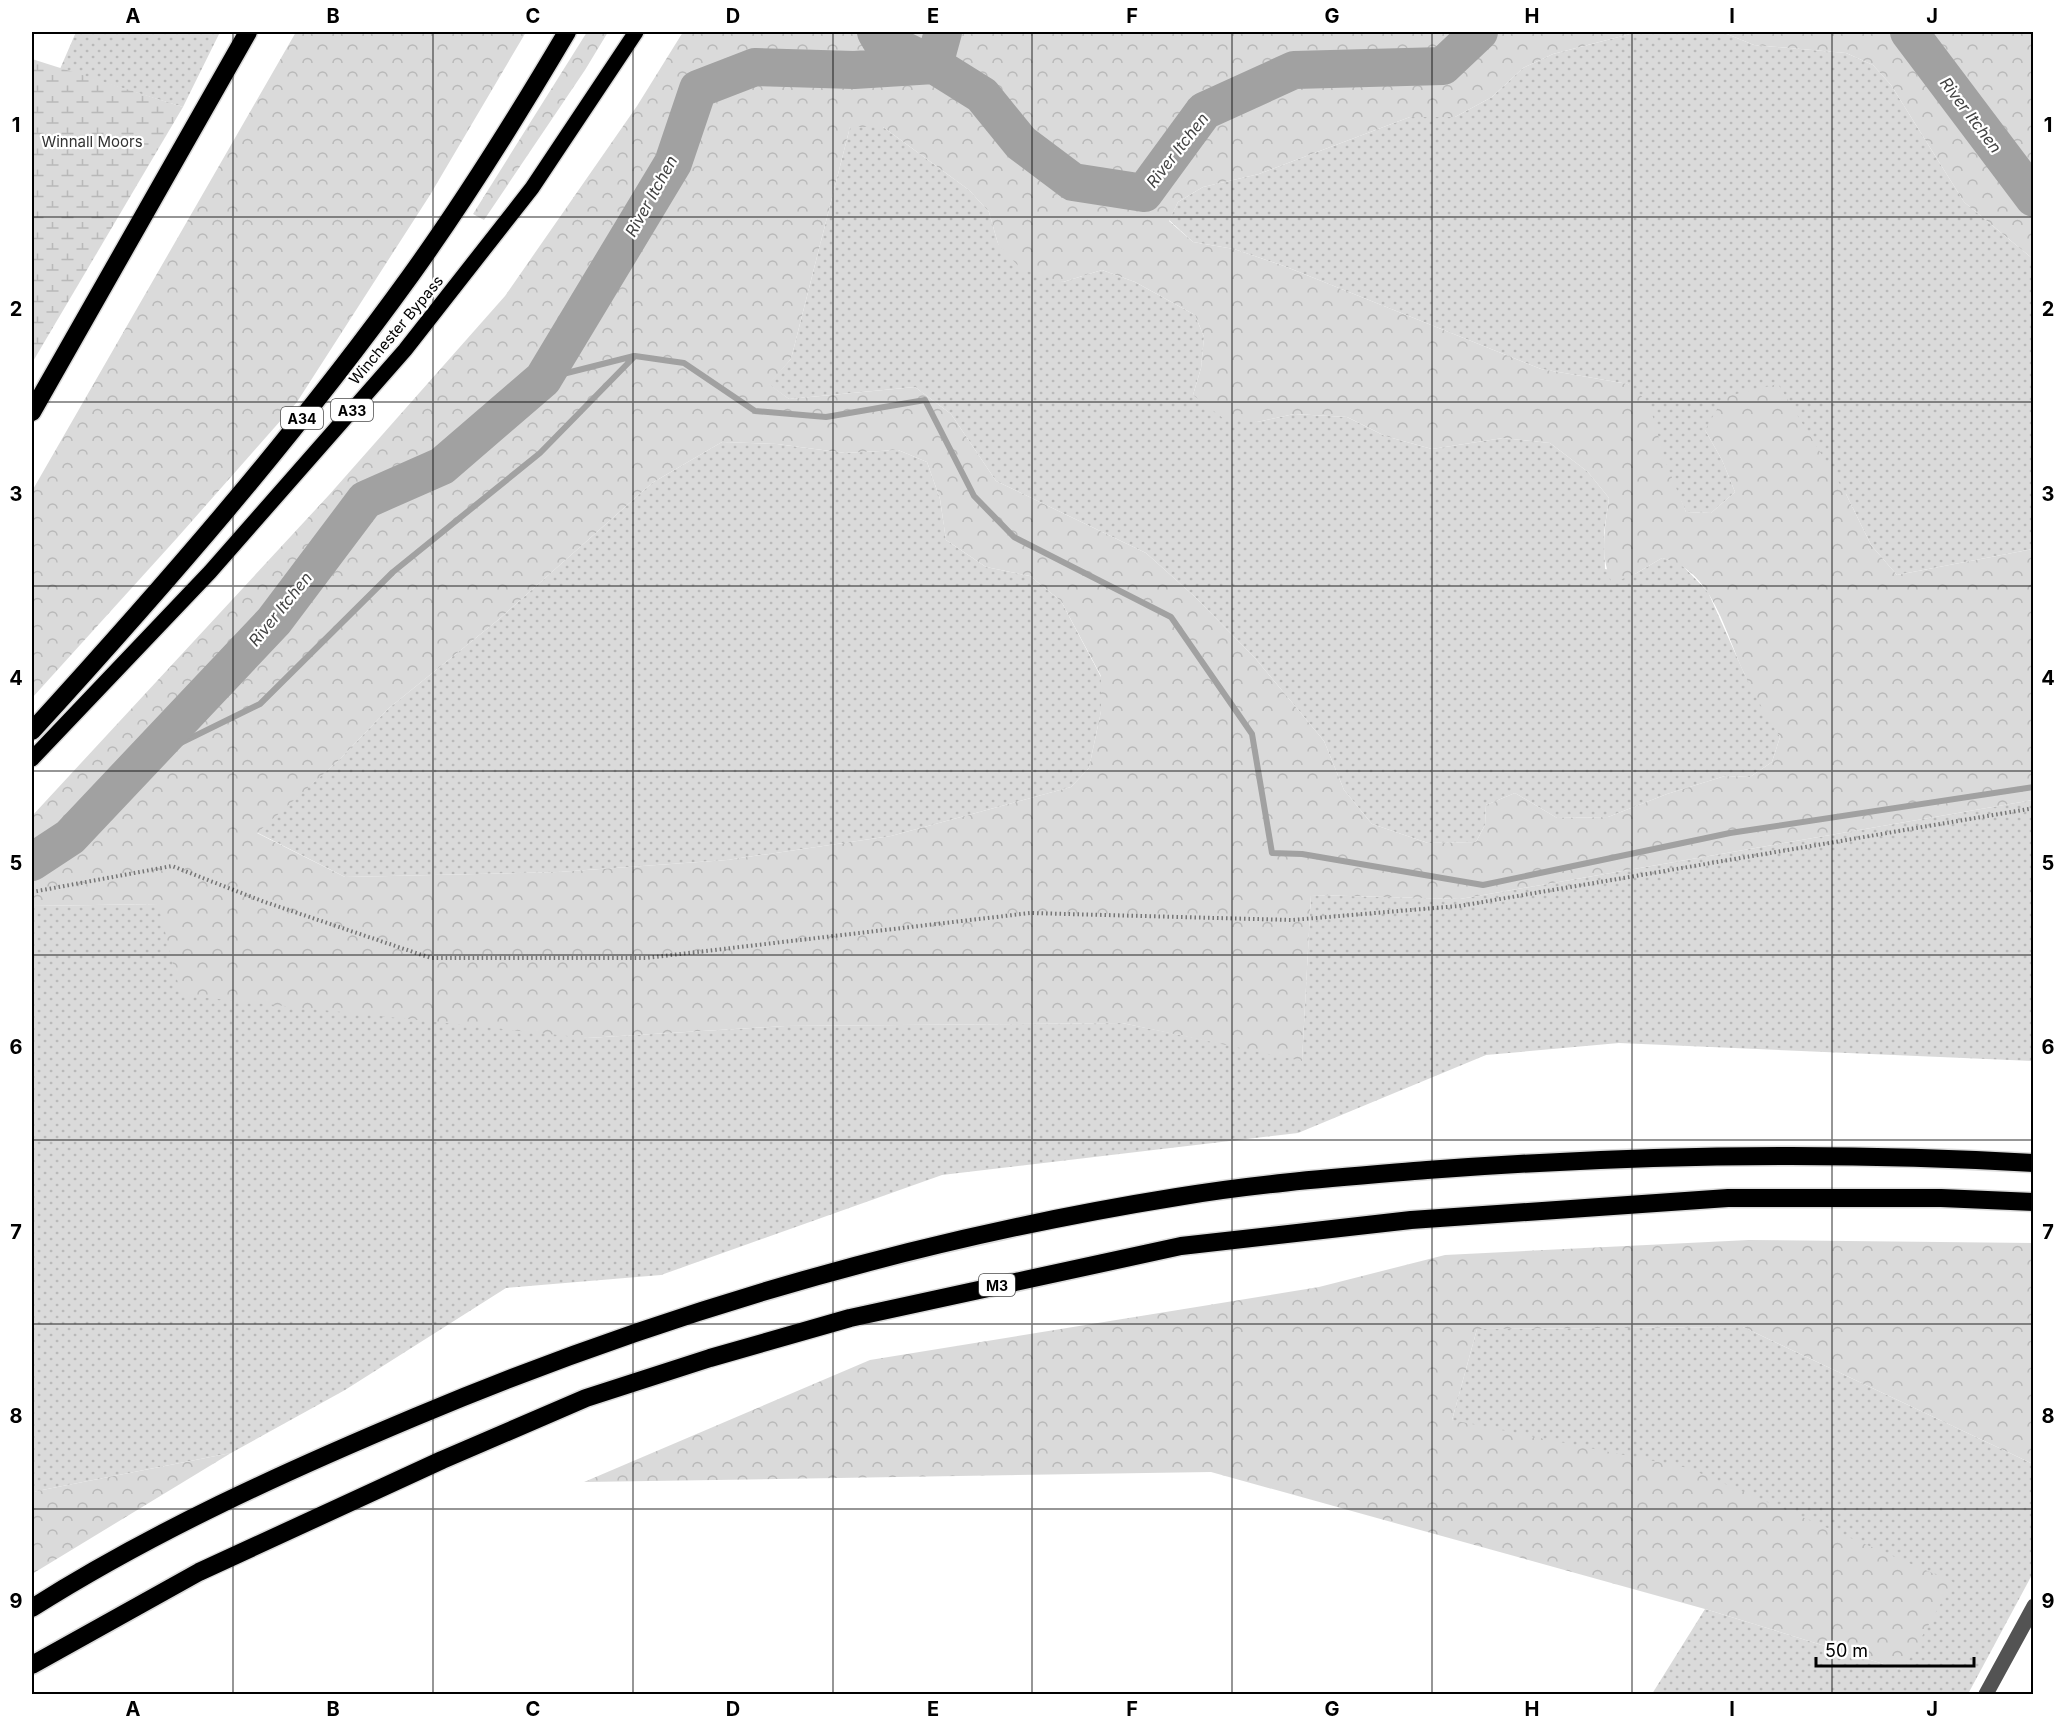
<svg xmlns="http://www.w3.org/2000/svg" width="2065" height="1726" viewBox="0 0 2065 1726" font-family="Inter,sans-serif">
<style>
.grass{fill:url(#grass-dots)}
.forest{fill:url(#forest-crowns);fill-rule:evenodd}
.wetland{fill:url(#wetland-marsh)}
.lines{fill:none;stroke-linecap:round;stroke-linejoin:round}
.stream{stroke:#a1a1a1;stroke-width:6}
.river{stroke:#a1a1a1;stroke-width:38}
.major-casing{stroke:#dbdbdb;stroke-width:18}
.highway-casing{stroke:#dbdbdb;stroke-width:21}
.path{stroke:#757575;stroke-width:4;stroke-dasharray:1.5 3;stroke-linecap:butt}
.minor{stroke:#535353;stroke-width:15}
.major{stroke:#000;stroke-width:15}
.highway{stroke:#000;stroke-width:18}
.grid{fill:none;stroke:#000;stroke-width:1.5;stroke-opacity:0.55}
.labels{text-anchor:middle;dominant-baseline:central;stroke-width:4.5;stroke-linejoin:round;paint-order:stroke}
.shield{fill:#fff;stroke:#4c4c4c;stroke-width:1.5}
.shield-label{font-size:14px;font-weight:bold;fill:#000}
.park-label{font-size:15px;fill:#313131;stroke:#fff}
.street-label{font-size:15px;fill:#000;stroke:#fff}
.water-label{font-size:16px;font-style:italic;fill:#424242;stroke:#fff}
.neatline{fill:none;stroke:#000;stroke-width:2}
.grid-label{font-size:20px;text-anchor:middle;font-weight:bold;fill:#000}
</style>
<defs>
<pattern id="grass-dots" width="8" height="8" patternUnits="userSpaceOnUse" patternTransform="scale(1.5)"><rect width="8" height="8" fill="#dadada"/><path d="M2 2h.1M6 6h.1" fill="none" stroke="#b9b9b9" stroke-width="1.8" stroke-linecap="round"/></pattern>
<pattern id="forest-crowns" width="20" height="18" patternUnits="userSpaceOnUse" patternTransform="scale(1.5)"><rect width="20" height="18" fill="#dadada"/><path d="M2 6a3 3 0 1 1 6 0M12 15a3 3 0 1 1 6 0" fill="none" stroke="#b9b9b9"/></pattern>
<pattern id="wetland-marsh" width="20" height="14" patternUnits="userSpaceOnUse" patternTransform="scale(1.5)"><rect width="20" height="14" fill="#dadada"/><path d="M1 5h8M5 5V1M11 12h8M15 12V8" fill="none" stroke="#b9b9b9"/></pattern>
</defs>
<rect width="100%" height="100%" fill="#fff"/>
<path class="grass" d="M 76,32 L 220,32 L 183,107 L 60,69 Z
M 1638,32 L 1722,32 L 1754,45 L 1846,53 L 1873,65 L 1891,85 L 1964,202 L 2033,259 L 2033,549 L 1897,575 L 1871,545 L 1846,494 L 1705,430 L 1722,460 L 1735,492 L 1711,513 L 1686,512 L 1628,384 L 1541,369 L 1284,266 L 1234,249 L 1193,242 L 1169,220 L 1178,202 L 1203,187 L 1259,174 L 1410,117 L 1455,117 L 1492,97 L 1523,68 L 1553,54 Z
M 850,127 L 883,127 L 969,190 L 989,212 L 998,244 L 1063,282 L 1102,270 L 1135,282 L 1195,315 L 1204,337 L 1201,368 L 1193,395 L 1257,422 L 1294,414 L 1347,417 L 1385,436 L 1432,449 L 1503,438 L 1550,443 L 1588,472 L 1609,498 L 1604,533 L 1605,569 L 1635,574 L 1662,558 L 1679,562 L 1708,592 L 1744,673 L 1780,737 L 1772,762 L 1750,777 L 1725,776 L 1667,794 L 1608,817 L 1557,818 L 1515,793 L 1486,805 L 1485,825 L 1476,842 L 1428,843 L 1372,824 L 1344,790 L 1324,741 L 1255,658 L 1194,596 L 1146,553 L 996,481 L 951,414 L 915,387 L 789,399 L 768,384 L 791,359 Z
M 722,442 L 777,444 L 845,453 L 898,450 L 927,462 L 940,499 L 946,540 L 986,567 L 1030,576 L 1061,601 L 1101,677 L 1101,711 L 1089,768 L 1071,787 L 891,836 L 727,860 L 558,872 L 345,877 L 256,832 L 338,761 L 389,708 L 498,620 L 652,483 Z
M 2033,800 L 2033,1061 L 1619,1043 L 1486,1055 L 1298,1133 L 942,1175 L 661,1275 L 506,1288 L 345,1390 L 231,1453 L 32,1492 L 32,906 L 158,904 L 587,1038 L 785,1026 L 1122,1023 L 1302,1060 L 1311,895 L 1460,899 Z
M 1743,1327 L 2033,1464 L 2033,1573 L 1968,1694 L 1652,1694 L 1705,1609 L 1903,1670 L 1452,1420 L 1477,1329 Z"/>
<path class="forest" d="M 296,32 L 526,32 L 430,195 L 297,402 L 177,538 L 32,698 L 32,491 Z
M 587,32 L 608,32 L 585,70 L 484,220 L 473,214 Z
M 683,32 L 1638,32 L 1553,54 L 1523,68 L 1492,97 L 1455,117 L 1410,117 L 1259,174 L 1203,187 L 1178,202 L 1169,221 L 1193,242 L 1234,249 L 1284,266 L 1541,369 L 1628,384 L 1649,403 L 1666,463 L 1686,512 L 1711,513 L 1735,492 L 1722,460 L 1705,430 L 1724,397 L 1778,384 L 1846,494 L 1871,545 L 1897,575 L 2033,549 L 2033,800 L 1460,899 L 1311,895 L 1302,1061 L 1122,1023 L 785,1026 L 587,1038 L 181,995 L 158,904 L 32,906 L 32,816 L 329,495 L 505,296 L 637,106 ZM 850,127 L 883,127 L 969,190 L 989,212 L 998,244 L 1021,269 L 1063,282 L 1102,270 L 1135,282 L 1195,315 L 1204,337 L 1201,368 L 1193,395 L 1224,419 L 1257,422 L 1294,414 L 1347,417 L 1385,436 L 1432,449 L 1503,438 L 1550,443 L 1588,472 L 1609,498 C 1605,527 1599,556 1612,583 L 1635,574 L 1662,558 C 1712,569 1725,632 1744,673 C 1754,695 1767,716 1780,737 L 1772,762 L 1750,777 L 1725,776 L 1667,794 L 1608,817 L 1557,818 L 1515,793 L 1486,805 L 1485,825 L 1476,842 L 1428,843 L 1372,824 L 1344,790 L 1324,741 L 1255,658 L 1194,596 L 1146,553 L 996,481 L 951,414 L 915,387 L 789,399 L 769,384 L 791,359 ZM 722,442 L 777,444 L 845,453 L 898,450 L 927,462 L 940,499 L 946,540 L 986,567 L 1030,576 L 1061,601 L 1101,676 L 1101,711 L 1089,768 L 1071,787 L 891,836 L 727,860 L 558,872 L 345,877 L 257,833 L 338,761 L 389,708 L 498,620 L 652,483 Z
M 1722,32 L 2033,32 L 2033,259 L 1964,202 L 1891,85 L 1873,65 L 1846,53 L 1754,45 Z
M 1749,1240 L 2033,1243 L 2033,1464 L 1743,1327 L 1477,1329 L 1452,1420 L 1688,1468 L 1953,1582 L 1903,1670 L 1705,1609 L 1211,1472 L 584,1482 L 870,1360 L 1319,1287 L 1445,1255 Z
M 231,1453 L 32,1574 L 32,1492 Z"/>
<path class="wetland" d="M 32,59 L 183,107 L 32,363 Z"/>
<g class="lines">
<path class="stream" d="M 543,379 L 634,356
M 142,762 L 260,704 L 393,572 L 540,453 L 635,356 L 684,363 L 755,411 L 826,417 L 925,400 L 974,496 L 1014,537 L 1171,617 L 1252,734 L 1272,853 L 1302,854 L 1483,885 L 1730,833 L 2034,787"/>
<path class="river" d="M 876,32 L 880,39 L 934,65 L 982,95 L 1021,143 L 1073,182 L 1144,193 L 1204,111 L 1294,70 L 1443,66 L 1479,32
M 1909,32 L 2034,198
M 934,65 L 943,32
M 32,862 L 70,837 L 274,621 L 365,500 L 442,466 L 543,379 L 673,163 L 698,89 L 755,67 L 854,70 L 934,65"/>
<defs>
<path id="major" d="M 32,759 L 210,572 L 405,350 L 532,188 L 636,32"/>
<path id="highway" d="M 32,412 L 248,32
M 32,731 C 165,585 295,436 411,275 C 467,197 518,115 567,32
M 32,1608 C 152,1532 284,1472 415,1417 C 660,1314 915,1239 1177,1197 C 1259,1183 1344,1177 1427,1170 C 1628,1155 1832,1151 2034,1163
M 32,1665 L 199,1572 L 442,1460 L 586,1398 L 710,1358 L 850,1318 L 1181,1246 L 1411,1220 L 1728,1198 L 1941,1198 L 2034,1202"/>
</defs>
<use href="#major" class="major-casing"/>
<use href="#highway" class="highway-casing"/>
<path class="path" d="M 32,892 L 172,866 L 262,901 L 431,958 L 646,958 L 1030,913 L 1292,920 L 1459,906 L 2034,808"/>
<path class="minor" d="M 1986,1694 L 2034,1606"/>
<use href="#major" class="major"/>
<use href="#highway" class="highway"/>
</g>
<path class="grid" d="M 233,32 L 233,1694M 433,32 L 433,1694M 633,32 L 633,1694M 833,32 L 833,1694M 1032,32 L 1032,1694M 1232,32 L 1232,1694M 1432,32 L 1432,1694M 1632,32 L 1632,1694M 1832,32 L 1832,1694M 32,217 L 2034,217M 32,402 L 2034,402M 32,586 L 2034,586M 32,771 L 2034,771M 32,955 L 2034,955M 32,1140 L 2034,1140M 32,1324 L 2034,1324M 32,1509 L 2034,1509"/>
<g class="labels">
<g class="shield">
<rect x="331" y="399" width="42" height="22" rx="4.5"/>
<rect x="281" y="407" width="42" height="22" rx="4.5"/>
<rect x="979" y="1274" width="36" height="22" rx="4.5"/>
</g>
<g class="shield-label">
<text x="352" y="410">A33</text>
<text x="302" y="418">A34</text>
<text x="997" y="1285">M3</text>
</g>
<g class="park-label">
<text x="92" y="141">Winnall Moors</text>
</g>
<g class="street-label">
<text transform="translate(396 330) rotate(-50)">Winchester Bypass</text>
</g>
<g class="water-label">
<text transform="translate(1971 115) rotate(53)">River Itchen</text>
<text transform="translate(1177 150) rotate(-52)">River Itchen</text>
<text transform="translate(651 196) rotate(-61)">River Itchen</text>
<text transform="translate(280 609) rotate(-51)">River Itchen</text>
</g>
</g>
<rect width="2065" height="1726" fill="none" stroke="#ffffff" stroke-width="66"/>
<path d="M1816 1657v9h158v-9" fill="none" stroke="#000000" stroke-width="3"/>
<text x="1825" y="1657" font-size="18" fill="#000000" stroke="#ffffff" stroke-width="4.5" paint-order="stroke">50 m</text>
<rect x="33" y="33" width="1999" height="1660" class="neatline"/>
<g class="grid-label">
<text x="133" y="23">A</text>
<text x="333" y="23">B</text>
<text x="533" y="23">C</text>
<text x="733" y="23">D</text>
<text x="933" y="23">E</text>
<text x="1132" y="23">F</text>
<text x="1332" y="23">G</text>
<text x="1532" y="23">H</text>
<text x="1732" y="23">I</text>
<text x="1932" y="23">J</text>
<text x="16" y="132">1</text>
<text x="2048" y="132">1</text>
<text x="16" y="316">2</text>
<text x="2048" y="316">2</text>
<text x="16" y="501">3</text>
<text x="2048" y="501">3</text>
<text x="16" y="685">4</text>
<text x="2048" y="685">4</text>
<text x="16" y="870">5</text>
<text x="2048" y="870">5</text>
<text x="16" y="1054">6</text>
<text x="2048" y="1054">6</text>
<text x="16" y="1239">7</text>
<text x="2048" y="1239">7</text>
<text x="16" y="1423">8</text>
<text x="2048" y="1423">8</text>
<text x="16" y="1608">9</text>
<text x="2048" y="1608">9</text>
<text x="133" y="1716">A</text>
<text x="333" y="1716">B</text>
<text x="533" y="1716">C</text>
<text x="733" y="1716">D</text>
<text x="933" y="1716">E</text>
<text x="1132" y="1716">F</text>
<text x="1332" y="1716">G</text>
<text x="1532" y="1716">H</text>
<text x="1732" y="1716">I</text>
<text x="1932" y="1716">J</text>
</g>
</svg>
